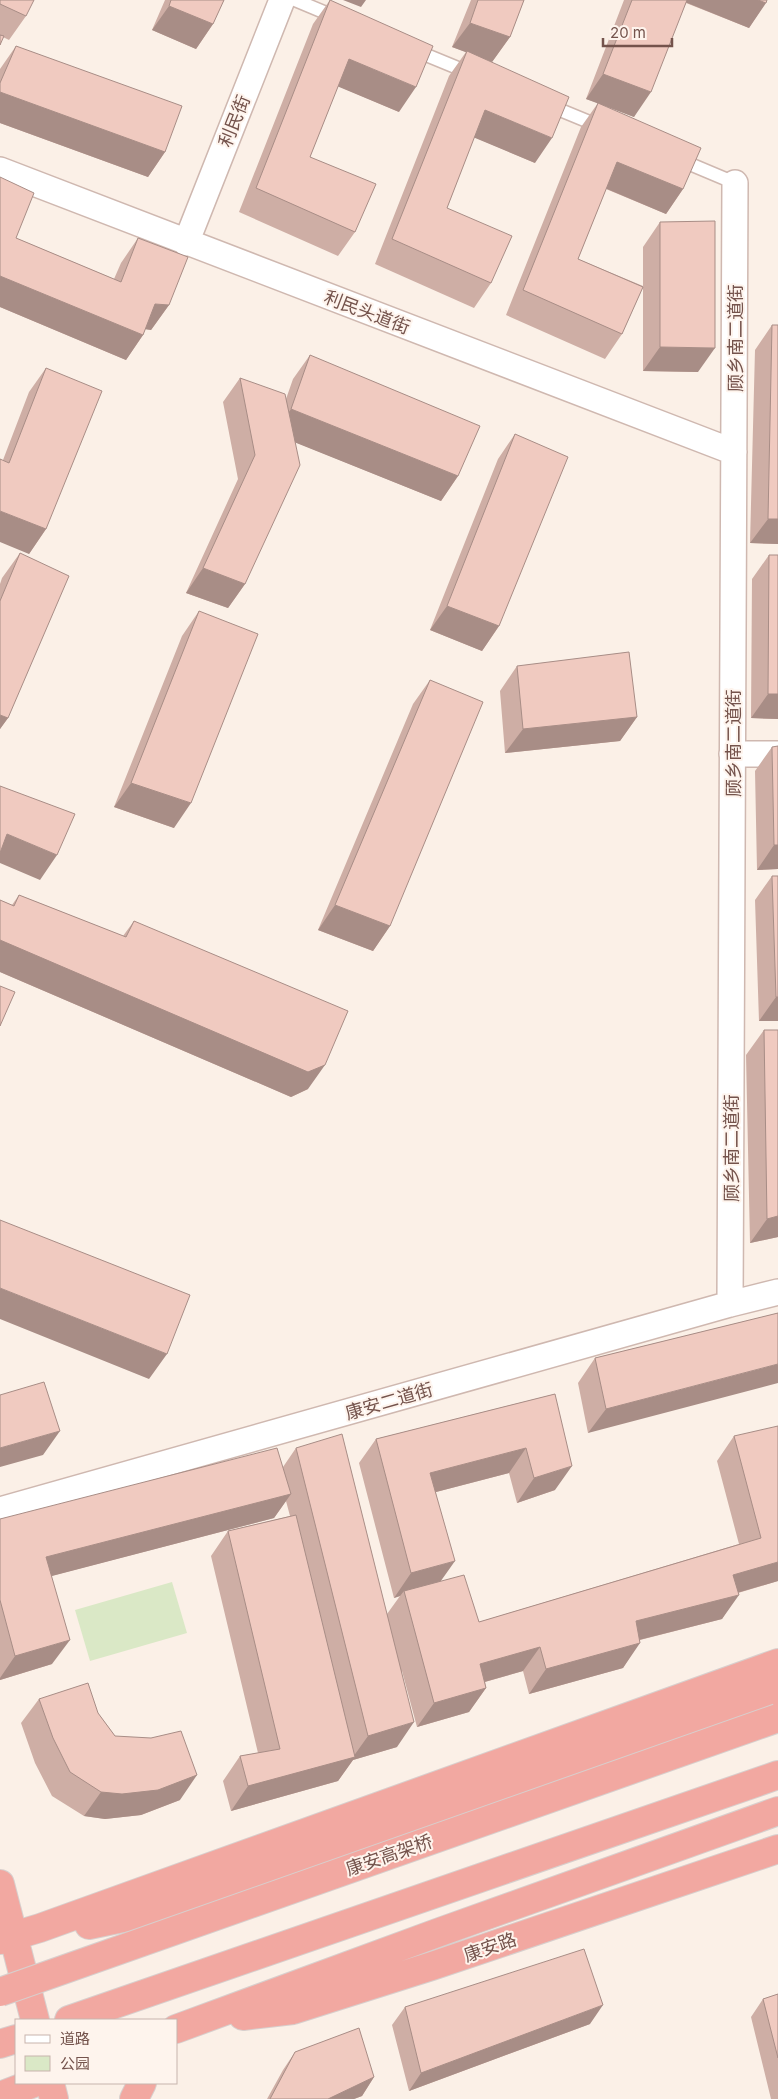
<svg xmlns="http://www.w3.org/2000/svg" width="778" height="2099" viewBox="0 0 778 2099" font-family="Inter,'Noto Sans SC',sans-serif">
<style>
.green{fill:#dae8c6}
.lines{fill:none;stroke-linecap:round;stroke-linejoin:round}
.lane-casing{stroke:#cfb8b0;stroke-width:15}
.street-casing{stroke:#cfb8b0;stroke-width:28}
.highway-casing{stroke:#d8cfcd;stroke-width:30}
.lane{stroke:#fff;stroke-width:12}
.street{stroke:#fff;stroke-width:25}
.highway{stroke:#f2a8a1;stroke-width:28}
.highway-bridge-casing{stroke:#d8cfcd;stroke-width:30;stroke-linecap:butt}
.highway-bridge{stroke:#f2a8a1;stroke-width:28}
.wall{fill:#ceaea5}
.shaded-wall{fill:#a88d86}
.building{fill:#f0cac0;stroke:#a88d86}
.labels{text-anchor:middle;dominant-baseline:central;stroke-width:4;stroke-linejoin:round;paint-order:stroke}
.street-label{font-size:18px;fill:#74534c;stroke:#fef4ed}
</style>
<rect width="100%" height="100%" fill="#fbf0e7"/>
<path class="green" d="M 172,1582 L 187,1633 L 90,1661 L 75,1610 Z"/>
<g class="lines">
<defs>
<path id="lane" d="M 295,0 L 338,18
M 414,50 L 470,73
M 548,105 L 599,126
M 678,159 L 735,183"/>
<path id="street" d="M 0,170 L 734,452
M 186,243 L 282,0
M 732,754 L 778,754
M 730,1304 L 735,183
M 0,1510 L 730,1304 L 778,1292"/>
<path id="highway" d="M 0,1884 L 35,2020
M 89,1925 L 147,1913 L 778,1690
M 0,1940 L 40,1928 L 778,1663
M 243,2016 L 293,2010 L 432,1966 L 778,1849
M 69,2020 L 778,1775
M 176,2029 L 437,1933 L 778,1811
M 0,2044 L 16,2039
M 50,2083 L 54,2099
M 0,2096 L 34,2083
M 134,2099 L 142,2083"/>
</defs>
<use href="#lane" class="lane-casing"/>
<use href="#street" class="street-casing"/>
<use href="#highway" class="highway-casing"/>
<use href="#lane" class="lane"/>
<use href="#street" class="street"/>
<use href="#highway" class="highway"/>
<defs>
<path id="highway-bridge" d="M 0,1992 L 778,1718"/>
</defs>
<use href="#highway-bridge" class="highway-bridge-casing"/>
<use href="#highway-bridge" class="highway-bridge"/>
</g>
<path class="wall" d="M 0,0 L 26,16 L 9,40 L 3,37 L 0,45 Z
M 165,0 L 224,0 L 213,24 L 196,49 L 152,30 Z
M 330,0 L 399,112 L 338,86 L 310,157 L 355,232 L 338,256 L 239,212 L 313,24 Z
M 471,0 L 524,0 L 510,37 L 492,62 L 479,57 L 535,163 L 474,137 L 447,208 L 491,283 L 474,308 L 375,264 L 449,76 L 466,52 L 452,47 Z
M 624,0 L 767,0 L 749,28 L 686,3 L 634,117 L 604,105 L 683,189 L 666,214 L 606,189 L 578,259 L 643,286 L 643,247 L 660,222 L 698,372 L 643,371 L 643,287 L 622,334 L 605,359 L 506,315 L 581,127 L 598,103 L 586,99 Z
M 16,46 L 165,152 L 148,177 L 0,123 L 0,69 Z
M 0,177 L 16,238 L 114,279 L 121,263 L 138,238 L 169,305 L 151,330 L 145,329 L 143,335 L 126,360 L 0,307 Z
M 772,325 L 778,325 L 778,544 L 750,543 L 755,350 Z
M 310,355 L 458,476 L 441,501 L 295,442 L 245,584 L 228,608 L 186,593 L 238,479 L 223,402 L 240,378 L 286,399 L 293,379 Z
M 46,368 L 46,529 L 29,554 L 3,460 L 29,392 Z
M 515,434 L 499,626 L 482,651 L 430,630 L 498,459 Z
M 20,553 L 8,718 L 0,729 L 0,584 L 2,578 Z
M 769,555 L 778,719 L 751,718 L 752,579 Z
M 199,611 L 174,828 L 114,807 L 182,636 Z
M 517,666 L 637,717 L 620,741 L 505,753 L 500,691 Z
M 430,680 L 390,926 L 373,951 L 318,930 L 413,704 Z
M 772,747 L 778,869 L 757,870 L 755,771 Z
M 772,876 L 778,1021 L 759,1021 L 755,900 Z
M 19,895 L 123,936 L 134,921 L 308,1089 L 291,1097 L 0,972 L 0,900 L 12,905 Z
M 764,1030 L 778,1030 L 778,1237 L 750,1243 L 746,1055 Z
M 778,1313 L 588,1433 L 578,1383 L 595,1358 Z
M 555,1394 L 555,1490 L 517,1503 L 509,1473 L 436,1492 L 440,1581 L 479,1622 L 739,1544 L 717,1461 L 734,1436 L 778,1581 L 738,1593 L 722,1619 L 640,1640 L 623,1668 L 529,1694 L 523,1671 L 485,1682 L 486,1688 L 469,1712 L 417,1727 L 402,1671 L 397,1747 L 353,1760 L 338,1781 L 231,1811 L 223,1781 L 240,1756 L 258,1753 L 211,1556 L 228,1531 L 290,1516 L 286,1501 L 274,1518 L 51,1576 L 52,1664 L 0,1680 L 0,1519 L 283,1467 L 296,1448 L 387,1614 L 400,1596 L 394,1598 L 359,1463 L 376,1439 Z
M 39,1699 L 98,1713 L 115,1736 L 180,1800 L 141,1815 L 105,1819 L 84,1816 L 52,1796 L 35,1763 L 21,1723 Z
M 778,1994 L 778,2099 L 771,2099 L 751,2017 L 763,1999 Z
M 405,2007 L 590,2024 L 409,2091 L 392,2025 Z
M 295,2052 L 374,2077 L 362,2096 L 354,2099 L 267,2099 L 283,2070 Z"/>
<path class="shaded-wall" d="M 343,0 L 366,0 L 361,7 Z
M 680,0 L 758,0 L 766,3 L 749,28 Z
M 169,6 L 213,24 L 196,49 L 152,30 Z
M 470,23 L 510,37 L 492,62 L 452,47 Z
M 349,59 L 416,87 L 399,112 L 332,84 Z
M 603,74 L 651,92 L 634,117 L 586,99 Z
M 0,92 L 165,152 L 148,177 L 0,123 Z
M 485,110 L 552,138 L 535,163 L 468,135 Z
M 617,162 L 683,189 L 666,214 L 600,186 Z
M 0,276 L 143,335 L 126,360 L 0,307 Z
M 155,304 L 169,305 L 151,330 L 138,328 Z
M 660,347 L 715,348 L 698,372 L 643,371 Z
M 291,409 L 458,476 L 441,501 L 274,434 Z
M 0,511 L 46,529 L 29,554 L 0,542 Z
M 768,519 L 778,519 L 778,544 L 750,543 Z
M 203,568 L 245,584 L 228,608 L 186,593 Z
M 447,606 L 499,626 L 482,651 L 430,630 Z
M 768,694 L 778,694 L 778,719 L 751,718 Z
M 0,715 L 8,718 L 0,729 Z
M 637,717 L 620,741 L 505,753 L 523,729 Z
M 131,783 L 191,803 L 174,828 L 114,807 Z
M 7,834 L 57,855 L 40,880 L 0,863 L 0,845 Z
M 774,845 L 778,845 L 778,869 L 757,870 Z
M 335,905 L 390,926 L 373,951 L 318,930 Z
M 0,940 L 325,1065 L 308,1089 L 291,1097 L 0,972 Z
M 776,997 L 778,997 L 778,1021 L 759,1021 Z
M 778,1216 L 778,1237 L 750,1243 L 767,1219 Z
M 0,1288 L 167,1354 L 149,1379 L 0,1319 Z
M 778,1364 L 778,1383 L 588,1433 L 606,1409 Z
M 60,1431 L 43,1455 L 0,1467 L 0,1448 Z
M 526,1448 L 509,1473 L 413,1498 L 430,1473 Z
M 572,1466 L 555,1490 L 517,1503 L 534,1478 Z
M 291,1494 L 274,1518 L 29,1582 L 46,1557 Z
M 455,1561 L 438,1585 L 404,1591 L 400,1596 L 394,1598 L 411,1573 Z
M 778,1562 L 778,1581 L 716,1599 L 733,1575 Z
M 739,1595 L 722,1619 L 619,1645 L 636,1621 Z
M 70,1640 L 52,1664 L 0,1680 L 0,1678 L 15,1656 Z
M 640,1643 L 623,1668 L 529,1694 L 546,1669 Z
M 540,1647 L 523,1671 L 463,1688 L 480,1664 Z
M 486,1688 L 469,1712 L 417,1727 L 434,1703 Z
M 414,1722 L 397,1747 L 353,1760 L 338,1781 L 231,1811 L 248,1786 L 353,1757 L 368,1736 Z
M 197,1775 L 180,1800 L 141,1815 L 105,1819 L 84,1816 L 101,1792 Z
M 603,2005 L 590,2024 L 409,2091 L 421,2073 Z
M 374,2077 L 362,2096 L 354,2099 L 328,2099 Z"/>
<path class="building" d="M 0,0 L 34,0 L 26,16 L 0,4 Z
M 171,0 L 224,0 L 213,24 L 169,6 Z
M 330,0 L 433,46 L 416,87 L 349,59 L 310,157 L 376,184 L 355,232 L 256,188 Z
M 478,0 L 524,0 L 510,37 L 470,23 Z
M 632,0 L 687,0 L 651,92 L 603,74 Z
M 758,0 L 767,0 L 766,3 Z
M 0,35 L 4,36 L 0,45 Z
M 16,46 L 182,106 L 165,152 L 0,92 L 0,83 Z
M 467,51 L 569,97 L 552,138 L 485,110 L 447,208 L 512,236 L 491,283 L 392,239 Z
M 598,103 L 701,148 L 683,189 L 617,162 L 578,259 L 643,287 L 622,334 L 523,290 Z
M 0,177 L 34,193 L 16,238 L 121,282 L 138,238 L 188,257 L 169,305 L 155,304 L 143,335 L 0,276 Z
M 715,221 L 715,348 L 660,347 L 660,222 Z
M 772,325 L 778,325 L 778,519 L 768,519 Z
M 310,355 L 480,426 L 458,476 L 291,409 Z
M 46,368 L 102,391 L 46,529 L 0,511 L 0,459 L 9,463 Z
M 240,378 L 285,394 L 300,465 L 245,584 L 203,568 L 255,455 Z
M 515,434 L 568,457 L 499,626 L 447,606 Z
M 20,553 L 69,576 L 8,718 L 0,715 L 0,601 Z
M 769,555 L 778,555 L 778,694 L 768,694 Z
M 199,611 L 258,634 L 191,803 L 131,783 Z
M 629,652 L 637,717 L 523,729 L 517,666 Z
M 430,680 L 483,702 L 390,926 L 335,905 Z
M 778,746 L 778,845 L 774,845 L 772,747 Z
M 0,786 L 75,814 L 57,855 L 7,834 L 0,853 Z
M 772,876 L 778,876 L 778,997 L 776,997 Z
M 19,895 L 126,937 L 134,921 L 348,1011 L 325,1065 L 308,1072 L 0,940 L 0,900 L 14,906 Z
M 0,986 L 15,992 L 0,1026 Z
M 764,1030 L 778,1030 L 778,1216 L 767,1219 Z
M 0,1220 L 190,1295 L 167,1354 L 0,1288 Z
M 778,1313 L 778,1364 L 606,1409 L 595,1358 Z
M 44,1382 L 60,1431 L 0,1448 L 0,1395 Z
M 555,1394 L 572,1466 L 534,1478 L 526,1448 L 430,1473 L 455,1561 L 411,1573 L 376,1439 Z
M 778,1426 L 778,1562 L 733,1575 L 739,1595 L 636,1621 L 640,1643 L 546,1669 L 540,1647 L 480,1664 L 486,1688 L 434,1703 L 404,1591 L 464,1575 L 479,1622 L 761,1538 L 734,1436 Z
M 342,1434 L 414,1722 L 368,1736 L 296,1448 Z
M 277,1448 L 291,1494 L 46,1557 L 70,1640 L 15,1656 L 0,1600 L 0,1519 Z
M 296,1515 L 355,1757 L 248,1786 L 240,1756 L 280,1749 L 228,1531 Z
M 88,1683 L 98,1713 L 115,1736 L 151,1738 L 181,1731 L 197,1775 L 158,1790 L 122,1794 L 101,1792 L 70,1772 L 53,1738 L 39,1699 Z
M 584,1949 L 603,2005 L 421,2073 L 405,2007 Z
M 778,1994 L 778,2058 L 763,1999 Z
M 359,2028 L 374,2077 L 328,2099 L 270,2099 L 295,2052 Z"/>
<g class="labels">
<g class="street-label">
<text transform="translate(234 121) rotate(-68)">利民街</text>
<text transform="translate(367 312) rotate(21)">利民头道街</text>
<text transform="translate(735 338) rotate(-90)">顾乡南二道街</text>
<text transform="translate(733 743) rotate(-90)">顾乡南二道街</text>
<text transform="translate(731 1148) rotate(-90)">顾乡南二道街</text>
<text transform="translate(389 1401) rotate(-16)">康安二道街</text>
<text transform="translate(389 1855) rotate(-19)">康安高架桥</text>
<text transform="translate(490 1947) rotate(-19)">康安路</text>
</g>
</g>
<rect x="15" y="2019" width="162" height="65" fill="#fef4ed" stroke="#c7b4ad"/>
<rect x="25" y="2035" width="25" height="8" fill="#ffffff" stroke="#c7b4ad"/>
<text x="60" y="2044" font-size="15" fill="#74534c">道路</text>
<rect x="25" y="2056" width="25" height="15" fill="#dae8c6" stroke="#c7b4ad"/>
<text x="60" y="2069" font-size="15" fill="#74534c">公园</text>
<path d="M603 38v8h69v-8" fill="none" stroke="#74534c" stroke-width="2.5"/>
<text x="610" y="38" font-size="15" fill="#74534c" stroke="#fef4ed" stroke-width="4" paint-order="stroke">20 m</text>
</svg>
